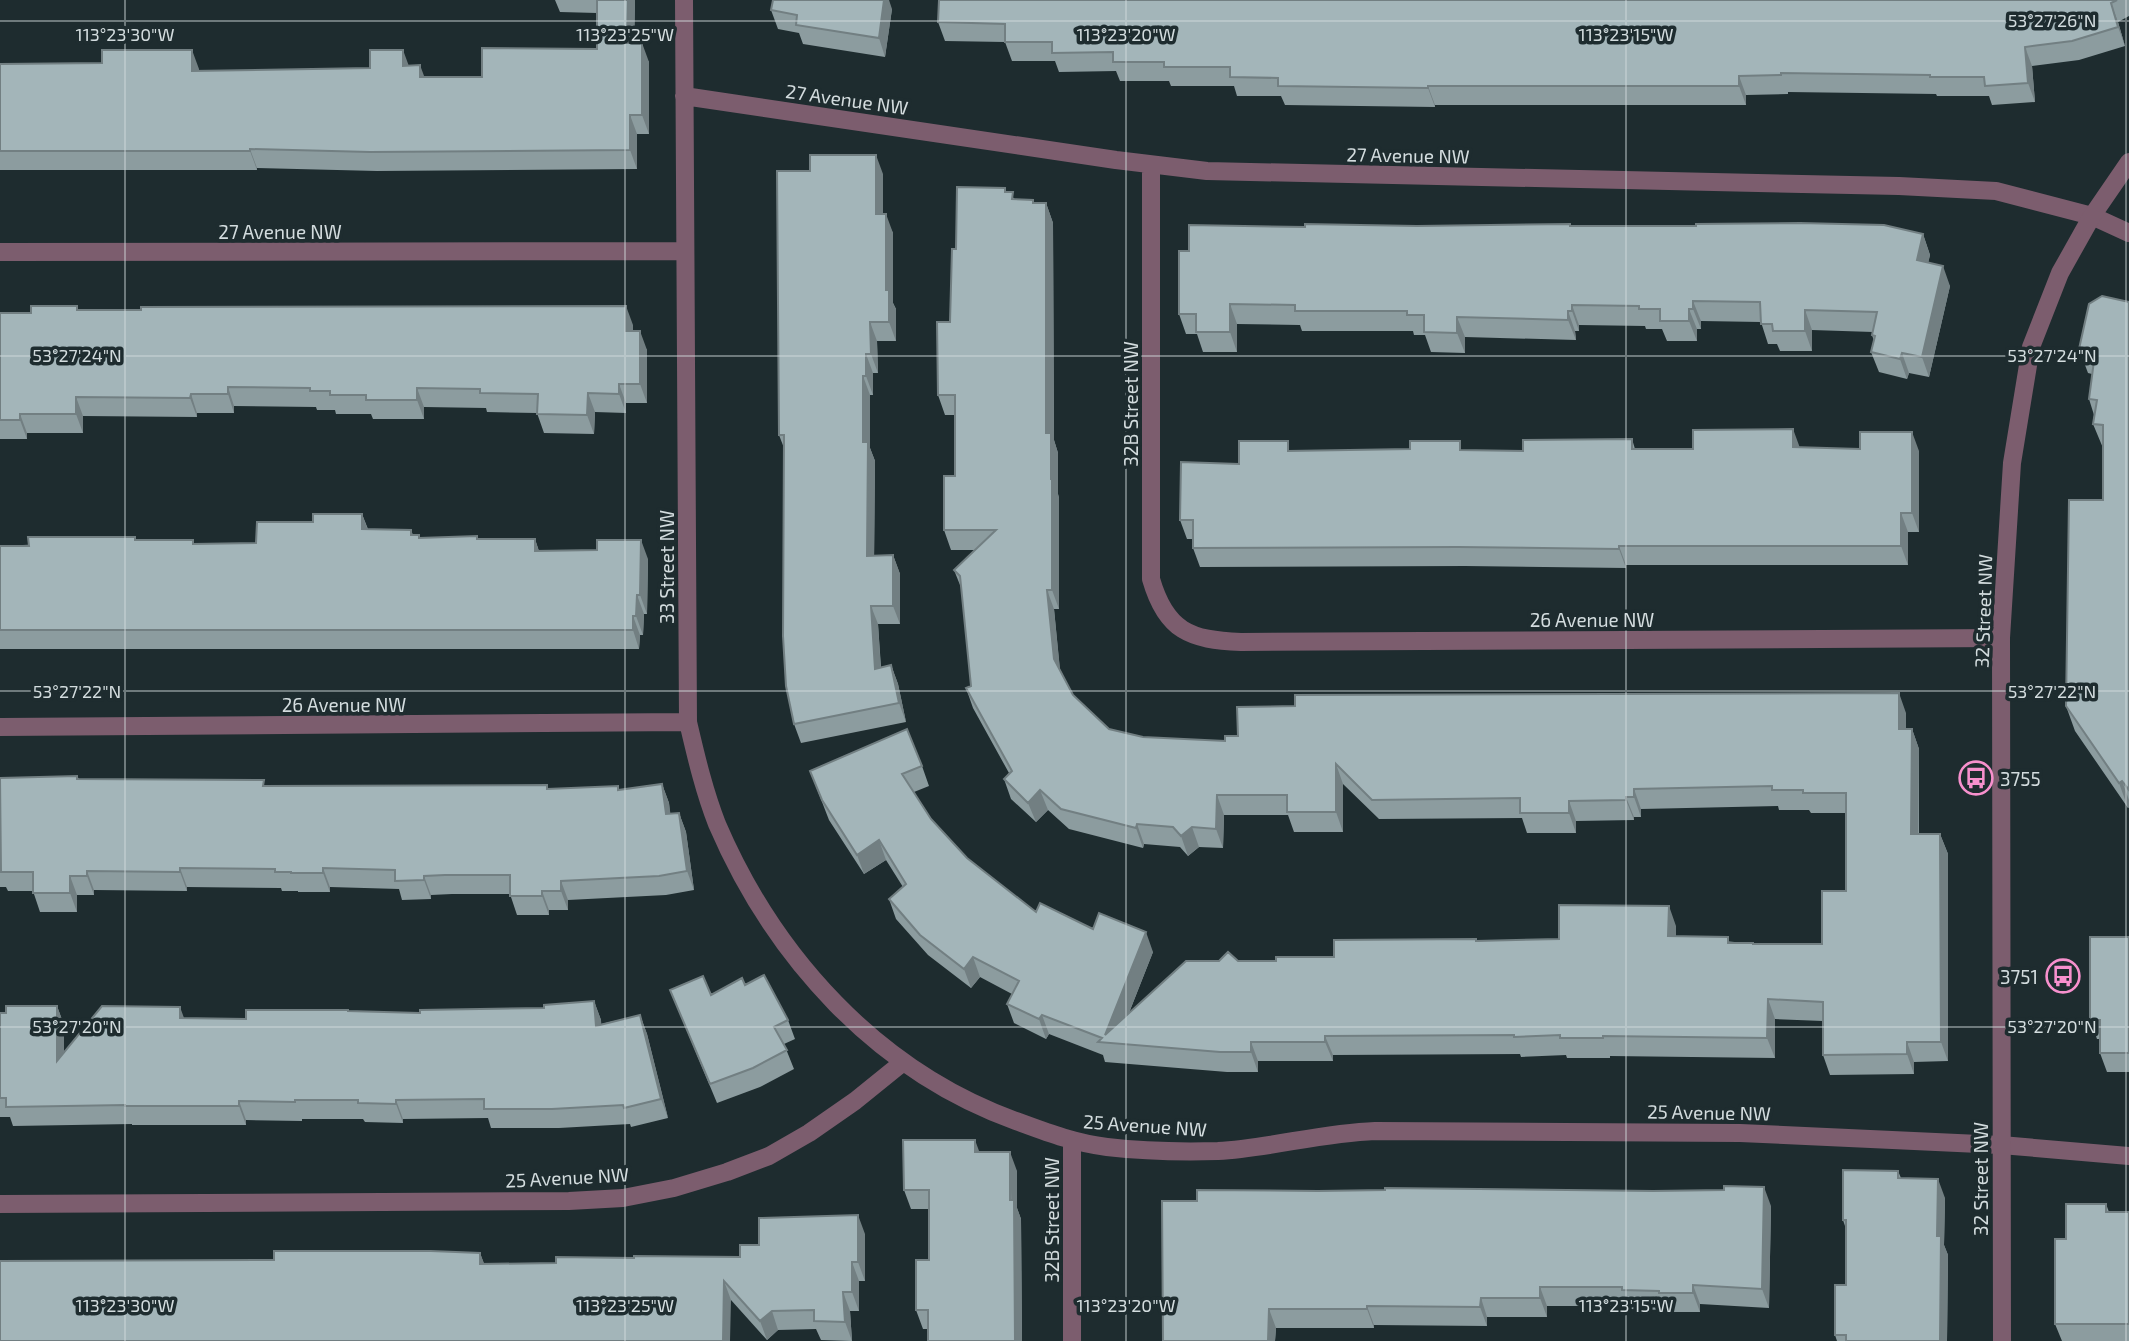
<svg xmlns="http://www.w3.org/2000/svg" width="2129" height="1341" viewBox="0 0 2129 1341" font-family="'Exo 2',sans-serif">
<style>
.lines{fill:none;stroke-linecap:round;stroke-linejoin:round}
.minor{stroke:#7c5d6e;stroke-width:18}
.tertiary{stroke:#7c5d6e;stroke-width:18}
.wall{fill:#8c9c9f}
.shaded-wall{fill:#727f82}
.building{fill:#a3b5b9;stroke:#727f82;stroke-width:2}
.ticks{fill:none;stroke:#d3dcde;stroke-width:2;stroke-opacity:0.45}
.labels{text-anchor:middle;dominant-baseline:central;stroke-width:7;stroke-linejoin:round;paint-order:stroke}
.street-label{font-size:19px;fill:#d3dcde;stroke:#1e2c2f}
.poi-label{font-size:19px;fill:#d3dcde;stroke:#1e2c2f;text-anchor:start}
.ticks-label{font-size:18px;text-anchor:middle;fill:#d3dcde;stroke:#1e2c2f;stroke-width:7;stroke-linejoin:round;paint-order:stroke}
</style>
<rect width="100%" height="100%" fill="#1e2c2f"/>
<g class="lines">
<path class="minor" d="M 684,0 L 688,722 C 696,756 704,791 717,824 C 774,957 877,1071 1016,1121 C 1046,1132 1074,1143 1107,1147 C 1142,1151 1182,1152 1218,1151 C 1270,1148 1322,1133 1375,1131 L 1740,1133 L 2001,1145 L 2129,1156
M 684,96 L 1116,160 L 1207,171 L 1899,186 L 1996,191 L 2092,216 L 2129,233
M 1151,165 L 1151,579 C 1166,631 1190,640 1241,642 L 2001,638
M 0,252 L 685,251
M 0,727 L 688,722
M 1072,1142 L 1072,1341
M 0,1204 L 569,1201 L 623,1198 L 674,1188 L 727,1172 L 769,1156 L 809,1133 L 855,1101 L 902,1063"/>
<path class="tertiary" d="M 2002,1341 L 2001,638 L 2012,463 L 2031,347 L 2060,273 L 2092,216 L 2129,162"/>
</g>
<path class="wall" d="M 555,0 L 635,0 L 634,43 L 649,62 L 649,134 L 637,134 L 637,169 L 377,171 L 257,168 L 257,170 L 0,170 L 0,64 L 102,63 L 199,69 L 199,71 L 370,68 L 408,66 L 424,77 L 482,77 L 597,49 L 597,13 L 560,12 Z
M 939,0 L 2129,0 L 2129,16 L 2118,22 L 2125,46 L 2079,60 L 2032,66 L 2035,102 L 1992,105 L 1989,96 L 1937,96 L 1936,94 L 1788,92 L 1788,94 L 1746,95 L 1746,105 L 1435,105 L 1435,107 L 1285,105 L 1281,96 L 1237,96 L 1234,86 L 1171,86 L 1169,81 L 1120,81 L 1116,71 L 1059,72 L 1055,61 L 1012,61 L 1005,42 L 945,41 L 938,22 Z
M 892,9 L 885,57 L 803,44 L 799,33 L 778,29 L 771,10 Z
M 883,174 L 883,214 L 893,233 L 893,303 L 896,309 L 896,341 L 877,341 L 878,373 L 873,373 L 873,395 L 870,395 L 870,448 L 875,461 L 874,556 L 893,555 L 900,574 L 900,624 L 878,624 L 881,667 L 891,665 L 898,684 L 906,722 L 801,743 L 794,724 L 784,448 L 779,435 Z
M 1005,188 L 1006,192 L 1015,199 L 1035,203 L 1046,203 L 1053,223 L 1054,440 L 1058,453 L 1058,494 L 1059,498 L 1059,609 L 1054,609 L 1060,671 L 1073,695 L 1109,729 L 1143,737 L 1225,741 L 1906,713 L 1906,729 L 1912,729 L 1919,749 L 1919,834 L 1940,834 L 1948,854 L 1948,1061 L 1914,1062 L 1914,1074 L 1830,1075 L 1823,1055 L 1823,1021 L 1775,1019 L 1775,1058 L 1610,1056 L 1610,1058 L 1567,1058 L 1566,1055 L 1521,1057 L 1520,1054 L 1333,1055 L 1333,1061 L 1258,1061 L 1258,1072 L 1227,1072 L 1105,1062 L 1103,1055 L 1049,1034 L 1046,1039 L 1014,1023 L 1007,1004 L 1012,994 L 980,977 L 971,988 L 928,955 L 896,919 L 889,899 L 903,887 L 886,860 L 864,874 L 829,820 L 810,771 L 922,766 L 929,786 L 914,792 L 931,819 L 967,858 L 1036,912 L 1093,929 L 1153,952 L 1129,1013 L 1238,961 L 1276,961 L 1334,957 L 1476,941 L 1559,939 L 1676,926 L 1676,936 L 1754,944 L 1822,944 L 1846,891 L 1846,813 L 1811,813 L 1809,810 L 1779,810 L 1778,806 L 1641,809 L 1641,817 L 1634,817 L 1634,820 L 1576,821 L 1576,833 L 1527,833 L 1522,818 L 1379,819 L 1343,784 L 1343,832 L 1294,832 L 1288,815 L 1224,815 L 1223,848 L 1199,847 L 1188,856 L 1180,847 L 1144,844 L 1143,848 L 1069,829 L 1048,810 L 1036,822 L 1011,799 L 1004,779 L 1009,773 L 973,708 L 966,688 L 971,686 L 962,590 L 954,570 L 975,550 L 951,550 L 944,530 L 955,476 L 955,415 L 945,415 L 938,395 L 950,322 L 956,249 Z
M 1417,226 L 1570,226 L 1923,234 L 1930,255 L 1928,263 L 1950,286 L 1929,377 L 1909,373 L 1907,379 L 1879,372 L 1871,352 L 1874,341 L 1872,335 L 1873,332 L 1812,330 L 1812,351 L 1780,351 L 1777,344 L 1768,344 L 1761,322 L 1701,321 L 1701,329 L 1697,329 L 1697,341 L 1667,341 L 1662,329 L 1646,329 L 1645,326 L 1579,325 L 1579,331 L 1575,331 L 1576,340 L 1465,337 L 1465,353 L 1431,352 L 1425,335 L 1414,335 L 1413,331 L 1302,331 L 1300,325 L 1237,324 L 1237,352 L 1203,352 L 1197,334 L 1186,334 L 1179,314 L 1189,251 L 1305,227 Z
M 2129,302 L 2129,807 L 2128,808 L 2075,731 L 2066,706 L 2103,500 L 2103,448 L 2093,424 L 2094,415 L 2089,399 L 2092,374 L 2088,373 L 2079,349 Z
M 78,310 L 633,325 L 633,331 L 647,350 L 647,403 L 626,403 L 626,413 L 595,412 L 594,434 L 544,433 L 537,413 L 487,412 L 486,408 L 424,407 L 424,419 L 373,419 L 371,414 L 336,414 L 335,410 L 317,410 L 316,407 L 234,406 L 234,413 L 197,413 L 197,417 L 83,416 L 83,433 L 27,433 L 27,439 L 0,439 L 0,313 L 31,313 Z
M 1632,439 L 1635,449 L 1799,447 L 1919,451 L 1919,532 L 1908,532 L 1908,565 L 1626,565 L 1626,568 L 1465,566 L 1200,567 L 1193,548 L 1193,539 L 1187,539 L 1180,520 L 1239,464 L 1292,450 L 1463,450 L 1523,451 Z
M 362,514 L 368,529 L 411,530 L 413,535 L 419,535 L 420,538 L 477,536 L 478,539 L 535,539 L 539,551 L 648,559 L 647,614 L 644,614 L 643,635 L 640,635 L 639,649 L 0,649 L 0,546 L 136,540 L 193,540 L 194,544 L 256,543 L 313,522 Z
M 77,776 L 79,779 L 266,786 L 548,789 L 618,786 L 619,790 L 662,784 L 669,803 L 670,814 L 679,813 L 686,832 L 694,890 L 666,895 L 568,900 L 568,910 L 549,910 L 549,915 L 517,915 L 510,894 L 452,894 L 431,895 L 431,899 L 402,900 L 399,889 L 330,887 L 330,892 L 298,892 L 298,891 L 282,891 L 281,888 L 187,887 L 187,891 L 94,890 L 94,895 L 77,895 L 77,912 L 40,912 L 33,891 L 8,891 L 6,887 L 0,887 L 0,778 Z
M 2129,937 L 2129,1072 L 2107,1072 L 2100,1053 L 2100,1039 L 2097,1039 L 2090,1020 Z
M 745,985 L 788,1020 L 795,1039 L 784,1044 L 794,1069 L 760,1087 L 717,1103 L 670,990 L 711,995 Z
M 594,1001 L 601,1020 L 601,1024 L 640,1015 L 647,1034 L 668,1118 L 631,1127 L 630,1124 L 559,1128 L 491,1128 L 488,1118 L 403,1119 L 403,1123 L 365,1122 L 363,1119 L 302,1119 L 302,1121 L 246,1120 L 246,1125 L 132,1125 L 132,1124 L 13,1126 L 10,1117 L 0,1117 L 0,1013 L 6,1013 L 57,1006 L 64,1025 L 64,1052 L 184,1018 L 246,1019 L 349,1012 L 420,1013 L 544,1008 Z
M 979,1152 L 1017,1171 L 1017,1208 L 1021,1219 L 1022,1341 L 928,1341 L 928,1329 L 923,1329 L 916,1310 L 929,1260 L 929,1209 L 911,1209 L 904,1190 Z
M 1898,1171 L 1901,1178 L 1945,1198 L 1944,1245 L 1948,1255 L 1947,1341 L 1837,1341 L 1835,1335 L 1846,1285 L 1846,1229 L 1843,1220 Z
M 1162,1201 L 1771,1206 L 1769,1308 L 1700,1304 L 1700,1312 L 1666,1312 L 1665,1310 L 1629,1309 L 1628,1306 L 1547,1306 L 1547,1317 L 1487,1317 L 1487,1326 L 1374,1325 L 1374,1328 L 1276,1328 L 1275,1341 L 1163,1341 Z
M 2106,1204 L 2109,1212 L 2129,1212 L 2129,1341 L 2062,1341 L 2055,1324 L 2066,1239 Z
M 865,1234 L 865,1281 L 859,1281 L 859,1311 L 850,1311 L 852,1341 L 821,1340 L 816,1329 L 778,1330 L 767,1340 L 731,1300 L 274,1260 L 480,1253 L 484,1264 L 556,1263 L 634,1258 L 740,1257 L 759,1245 Z"/>
<path class="shaded-wall" d="M 628,0 L 635,0 L 634,62 L 627,43 Z
M 884,0 L 889,0 L 892,9 L 885,57 L 879,38 Z
M 2111,3 L 2118,22 L 2125,46 L 2118,27 Z
M 642,43 L 649,62 L 649,134 L 642,115 Z
M 2025,47 L 2032,66 L 2035,102 L 2028,83 Z
M 192,50 L 199,69 L 199,90 L 192,71 Z
M 403,50 L 410,69 L 403,66 Z
M 420,65 L 427,84 L 420,77 Z
M 1739,76 L 1746,95 L 1746,105 L 1739,86 Z
M 1428,86 L 1435,105 L 1435,107 L 1428,88 Z
M 630,115 L 637,134 L 637,169 L 630,150 Z
M 250,149 L 257,168 L 257,170 L 250,151 Z
M 876,155 L 883,174 L 883,233 L 876,214 Z
M 1046,203 L 1053,223 L 1054,440 L 1058,453 L 1058,494 L 1059,498 L 1059,609 L 1052,590 L 1051,479 L 1046,433 Z
M 886,214 L 893,233 L 893,303 L 896,309 L 896,341 L 889,322 L 886,290 Z
M 1923,234 L 1930,255 L 1924,280 L 1917,260 Z
M 1943,266 L 1950,286 L 1929,377 L 1922,357 Z
M 1693,301 L 1701,321 L 1701,329 L 1693,309 Z
M 1230,304 L 1237,324 L 1237,352 L 1230,332 Z
M 1572,305 L 1579,325 L 1579,331 L 1572,311 Z
M 626,306 L 633,325 L 633,350 L 626,331 Z
M 1689,309 L 1697,329 L 1697,341 L 1689,321 Z
M 1805,310 L 1812,330 L 1812,351 L 1805,331 Z
M 1568,311 L 1575,331 L 1576,340 L 1568,320 Z
M 1457,317 L 1465,337 L 1465,353 L 1457,333 Z
M 870,322 L 877,341 L 878,373 L 871,354 Z
M 640,331 L 647,350 L 647,403 L 640,384 Z
M 1902,353 L 1909,373 L 1907,379 L 1900,359 Z
M 866,354 L 873,373 L 873,395 L 866,376 Z
M 863,376 L 870,395 L 870,448 L 875,461 L 874,575 L 867,556 L 863,442 Z
M 619,384 L 626,403 L 626,413 L 619,394 Z
M 228,387 L 234,406 L 234,413 L 228,394 Z
M 417,388 L 424,407 L 424,419 L 417,400 Z
M 588,393 L 595,412 L 594,434 L 587,415 Z
M 191,394 L 197,413 L 197,417 L 190,398 Z
M 76,397 L 83,416 L 83,433 L 76,414 Z
M 20,414 L 27,433 L 27,439 L 20,420 Z
M 1793,429 L 1800,448 L 1793,447 Z
M 1912,432 L 1919,451 L 1919,532 L 1912,513 Z
M 1901,513 L 1908,532 L 1908,565 L 1901,546 Z
M 362,514 L 369,533 L 362,529 Z
M 535,539 L 541,558 L 535,551 Z
M 641,540 L 648,559 L 647,614 L 640,595 Z
M 1619,546 L 1626,565 L 1626,568 L 1619,549 Z
M 893,555 L 900,574 L 900,624 L 893,606 Z
M 1047,590 L 1054,609 L 1061,679 L 1054,659 Z
M 637,595 L 644,614 L 643,635 L 636,616 Z
M 871,606 L 878,624 L 882,688 L 875,669 Z
M 633,616 L 640,635 L 639,649 L 633,630 Z
M 891,665 L 898,684 L 906,722 L 899,703 Z
M 1899,693 L 1906,713 L 1906,749 L 1899,729 Z
M 1912,729 L 1919,749 L 1918,854 L 1911,834 Z
M 1336,764 L 1343,784 L 1343,832 L 1336,812 Z
M 2122,781 L 2129,800 L 2129,807 L 2128,808 L 2119,783 Z
M 662,784 L 669,803 L 673,833 L 666,814 Z
M 1634,789 L 1641,809 L 1641,817 L 1634,797 Z
M 1040,790 L 1048,810 L 1036,822 L 1028,803 Z
M 1217,795 L 1224,815 L 1223,848 L 1216,829 Z
M 1626,797 L 1634,817 L 1634,820 L 1626,800 Z
M 1569,801 L 1576,821 L 1576,833 L 1569,813 Z
M 679,813 L 686,832 L 694,890 L 687,871 Z
M 1137,824 L 1144,844 L 1143,848 L 1136,828 Z
M 1192,827 L 1199,847 L 1188,856 L 1181,836 Z
M 1940,834 L 1948,854 L 1948,1061 L 1941,1042 Z
M 879,840 L 886,860 L 864,874 L 857,855 Z
M 180,868 L 187,887 L 187,891 L 180,872 Z
M 323,868 L 330,887 L 330,892 L 323,873 Z
M 87,871 L 94,890 L 94,895 L 87,876 Z
M 70,876 L 77,895 L 77,912 L 70,893 Z
M 424,876 L 431,895 L 431,899 L 424,880 Z
M 561,881 L 568,900 L 568,910 L 561,891 Z
M 542,891 L 549,910 L 549,915 L 542,896 Z
M 1669,906 L 1676,926 L 1676,956 L 1668,936 Z
M 1146,932 L 1153,952 L 1117,1043 L 1105,1035 Z
M 973,957 L 980,977 L 971,988 L 964,969 Z
M 1768,999 L 1775,1019 L 1775,1058 L 1767,1038 Z
M 594,1001 L 601,1020 L 603,1045 L 596,1026 Z
M 57,1006 L 64,1025 L 64,1080 L 57,1061 Z
M 180,1007 L 187,1026 L 180,1018 Z
M 640,1015 L 647,1034 L 668,1118 L 661,1099 Z
M 1042,1015 L 1049,1034 L 1046,1039 L 1039,1019 Z
M 1325,1036 L 1333,1055 L 1333,1061 L 1325,1042 Z
M 1251,1042 L 1258,1061 L 1258,1072 L 1251,1052 Z
M 1907,1042 L 1914,1062 L 1914,1074 L 1907,1054 Z
M 396,1100 L 403,1119 L 403,1123 L 396,1104 Z
M 239,1101 L 246,1120 L 246,1125 L 239,1106 Z
M 975,1140 L 982,1159 L 975,1152 Z
M 1010,1152 L 1017,1171 L 1017,1208 L 1021,1219 L 1022,1341 L 1015,1341 Z
M 1938,1179 L 1945,1198 L 1944,1245 L 1948,1255 L 1947,1341 L 1940,1341 L 1937,1236 Z
M 1764,1187 L 1771,1206 L 1769,1308 L 1762,1289 Z
M 858,1215 L 865,1234 L 865,1281 L 858,1262 Z
M 480,1253 L 487,1271 L 480,1264 Z
M 852,1262 L 859,1281 L 859,1311 L 852,1292 Z
M 724,1281 L 731,1300 L 730,1341 L 723,1341 Z
M 1693,1285 L 1700,1304 L 1700,1312 L 1693,1293 Z
M 1540,1287 L 1547,1306 L 1547,1317 L 1540,1298 Z
M 843,1292 L 850,1311 L 852,1341 L 845,1322 Z
M 1481,1298 L 1487,1317 L 1487,1326 L 1480,1307 Z
M 1367,1306 L 1374,1325 L 1374,1328 L 1367,1309 Z
M 1269,1309 L 1276,1328 L 1275,1341 L 1268,1341 Z
M 772,1311 L 778,1330 L 767,1340 L 760,1321 Z"/>
<path class="building" d="M 597,0 L 628,0 L 627,43 L 642,43 L 642,115 L 630,115 L 630,150 L 370,152 L 250,149 L 250,151 L 0,151 L 0,64 L 102,63 L 102,50 L 192,50 L 192,71 L 370,68 L 370,50 L 403,50 L 403,66 L 420,65 L 420,77 L 482,77 L 482,48 L 597,49 Z
M 773,0 L 884,0 L 879,38 L 796,25 L 797,15 L 771,10 Z
M 939,0 L 2117,0 L 2111,3 L 2118,27 L 2072,41 L 2025,47 L 2028,83 L 1985,86 L 1984,77 L 1930,77 L 1930,75 L 1781,73 L 1781,75 L 1739,76 L 1739,86 L 1428,86 L 1428,88 L 1278,86 L 1278,78 L 1230,77 L 1230,67 L 1164,67 L 1164,62 L 1113,62 L 1113,52 L 1052,53 L 1052,42 L 1005,42 L 1005,24 L 938,22 Z
M 810,155 L 876,155 L 876,214 L 886,214 L 886,290 L 889,290 L 889,322 L 870,322 L 871,354 L 866,354 L 866,376 L 863,376 L 863,442 L 868,442 L 867,556 L 893,555 L 893,606 L 871,606 L 875,669 L 891,665 L 899,703 L 794,724 L 786,686 L 783,636 L 784,435 L 779,435 L 777,171 L 810,171 Z
M 957,187 L 1005,188 L 1005,192 L 1013,192 L 1012,199 L 1033,200 L 1033,203 L 1046,203 L 1046,433 L 1051,433 L 1051,479 L 1052,479 L 1052,590 L 1047,590 L 1054,659 L 1073,695 L 1109,729 L 1143,737 L 1225,741 L 1225,736 L 1238,736 L 1237,707 L 1295,706 L 1295,695 L 1899,693 L 1899,729 L 1912,729 L 1911,834 L 1940,834 L 1941,1042 L 1907,1042 L 1907,1054 L 1823,1055 L 1823,1002 L 1768,999 L 1767,1038 L 1603,1036 L 1603,1038 L 1560,1038 L 1560,1035 L 1514,1037 L 1514,1035 L 1325,1036 L 1325,1042 L 1251,1042 L 1251,1052 L 1220,1052 L 1098,1042 L 1102,1038 L 1042,1015 L 1039,1019 L 1007,1004 L 1019,981 L 973,957 L 964,969 L 920,935 L 889,899 L 906,884 L 879,840 L 857,855 L 822,800 L 810,771 L 907,729 L 922,766 L 902,774 L 931,819 L 967,858 L 1036,912 L 1040,903 L 1093,929 L 1099,913 L 1146,932 L 1105,1035 L 1186,961 L 1219,961 L 1228,952 L 1238,961 L 1276,961 L 1276,957 L 1334,957 L 1334,940 L 1476,939 L 1476,941 L 1559,939 L 1559,905 L 1669,906 L 1668,936 L 1728,937 L 1728,943 L 1753,943 L 1753,944 L 1822,944 L 1822,891 L 1846,891 L 1846,793 L 1803,793 L 1803,790 L 1772,790 L 1772,786 L 1634,789 L 1634,797 L 1626,797 L 1626,800 L 1569,801 L 1569,813 L 1520,813 L 1520,798 L 1372,800 L 1336,764 L 1336,812 L 1287,812 L 1287,795 L 1217,795 L 1216,829 L 1192,827 L 1181,836 L 1173,827 L 1137,824 L 1136,828 L 1061,809 L 1040,790 L 1028,803 L 1004,779 L 1012,771 L 966,688 L 971,686 L 960,576 L 954,570 L 996,530 L 944,530 L 944,476 L 955,476 L 955,395 L 938,395 L 937,322 L 950,322 L 952,249 L 956,249 Z
M 1800,223 L 1884,225 L 1923,234 L 1917,260 L 1943,266 L 1922,357 L 1902,353 L 1900,359 L 1871,352 L 1875,336 L 1872,335 L 1877,312 L 1805,310 L 1805,331 L 1773,331 L 1772,324 L 1761,324 L 1760,302 L 1693,301 L 1693,309 L 1689,309 L 1689,321 L 1660,321 L 1660,309 L 1639,309 L 1639,306 L 1572,305 L 1572,311 L 1568,311 L 1568,320 L 1457,317 L 1457,333 L 1424,332 L 1424,315 L 1407,315 L 1407,311 L 1295,311 L 1295,305 L 1230,304 L 1230,332 L 1196,332 L 1196,314 L 1179,314 L 1179,251 L 1189,251 L 1189,225 L 1305,227 L 1305,224 L 1417,226 L 1570,224 L 1570,226 L 1696,226 L 1696,224 Z
M 2102,296 L 2129,302 L 2129,790 L 2122,781 L 2119,783 L 2066,706 L 2069,500 L 2103,500 L 2103,425 L 2093,424 L 2097,400 L 2089,399 L 2095,353 L 2079,349 L 2089,304 Z
M 31,306 L 77,306 L 77,310 L 141,310 L 141,307 L 626,306 L 626,331 L 640,331 L 640,384 L 619,384 L 619,394 L 588,393 L 587,415 L 537,414 L 538,394 L 480,393 L 480,389 L 417,388 L 417,400 L 366,400 L 366,395 L 330,395 L 330,391 L 310,391 L 310,388 L 228,387 L 228,394 L 191,394 L 190,398 L 76,397 L 76,414 L 20,414 L 20,420 L 0,420 L 0,313 L 31,313 Z
M 1793,429 L 1793,447 L 1860,449 L 1860,432 L 1912,432 L 1912,513 L 1901,513 L 1901,546 L 1619,546 L 1619,549 L 1458,547 L 1193,548 L 1193,520 L 1180,520 L 1181,462 L 1239,464 L 1239,441 L 1288,441 L 1288,451 L 1410,449 L 1410,441 L 1460,441 L 1460,450 L 1523,451 L 1523,440 L 1632,439 L 1632,449 L 1693,449 L 1693,430 Z
M 313,514 L 362,514 L 362,529 L 411,530 L 411,535 L 419,535 L 419,538 L 477,536 L 477,539 L 535,539 L 535,551 L 597,550 L 597,540 L 641,540 L 640,595 L 637,595 L 636,616 L 633,616 L 633,630 L 0,630 L 0,546 L 29,546 L 28,537 L 135,537 L 135,540 L 193,540 L 193,544 L 256,543 L 257,522 L 313,522 Z
M 77,776 L 77,779 L 264,780 L 263,786 L 547,785 L 547,789 L 618,786 L 618,790 L 662,784 L 666,814 L 679,813 L 687,871 L 659,876 L 561,881 L 561,891 L 542,891 L 542,896 L 510,896 L 510,875 L 445,875 L 424,876 L 424,880 L 395,881 L 395,870 L 323,868 L 323,873 L 291,873 L 291,872 L 275,872 L 275,869 L 180,868 L 180,872 L 87,871 L 87,876 L 70,876 L 70,893 L 33,893 L 33,872 L 1,872 L 0,778 Z
M 2090,937 L 2129,937 L 2129,1053 L 2100,1053 L 2100,1020 L 2090,1020 Z
M 764,975 L 788,1020 L 774,1027 L 787,1050 L 753,1068 L 710,1084 L 670,990 L 703,976 L 711,995 L 742,978 L 745,985 Z
M 594,1001 L 596,1026 L 640,1015 L 661,1099 L 624,1108 L 623,1105 L 552,1109 L 484,1109 L 484,1099 L 396,1100 L 396,1104 L 358,1103 L 358,1100 L 295,1100 L 295,1102 L 239,1101 L 239,1106 L 125,1106 L 125,1105 L 6,1107 L 6,1098 L 0,1098 L 0,1013 L 6,1013 L 6,1006 L 57,1006 L 57,1061 L 102,1006 L 180,1007 L 180,1018 L 246,1019 L 246,1010 L 348,1010 L 348,1011 L 420,1013 L 420,1010 L 544,1008 L 544,1005 Z
M 903,1140 L 975,1140 L 975,1152 L 1010,1152 L 1010,1200 L 1014,1200 L 1015,1341 L 928,1341 L 928,1310 L 916,1310 L 916,1260 L 929,1260 L 929,1190 L 904,1190 Z
M 1843,1170 L 1898,1171 L 1898,1178 L 1938,1179 L 1937,1236 L 1941,1236 L 1940,1341 L 1846,1341 L 1846,1335 L 1835,1335 L 1835,1285 L 1846,1285 L 1846,1220 L 1843,1220 Z
M 1724,1186 L 1764,1187 L 1762,1289 L 1693,1285 L 1693,1293 L 1659,1293 L 1659,1291 L 1622,1290 L 1622,1287 L 1540,1287 L 1540,1298 L 1481,1298 L 1480,1307 L 1367,1306 L 1367,1309 L 1269,1309 L 1268,1341 L 1163,1341 L 1162,1201 L 1197,1201 L 1197,1190 L 1318,1191 L 1385,1190 L 1385,1188 L 1653,1191 L 1724,1190 Z
M 2066,1204 L 2106,1204 L 2106,1212 L 2129,1212 L 2129,1324 L 2055,1324 L 2055,1239 L 2066,1239 Z
M 858,1215 L 858,1262 L 852,1262 L 852,1292 L 843,1292 L 845,1322 L 814,1321 L 814,1310 L 772,1311 L 760,1321 L 724,1281 L 723,1341 L 0,1341 L 0,1261 L 274,1260 L 274,1251 L 431,1251 L 480,1253 L 480,1264 L 556,1263 L 556,1257 L 634,1258 L 634,1256 L 740,1257 L 740,1245 L 759,1245 L 759,1218 Z"/>
<path class="ticks" d="M 125,0 L 125,1341M 625,0 L 625,1341M 1126,0 L 1126,1341M 1626,0 L 1626,1341M 2126,0 L 2126,1341M 0,21 L 2129,21M 0,356 L 2129,356M 0,691 L 2129,691M 0,1027 L 2129,1027"/>
<defs>
<symbol id="bus-ring" viewBox="-11 -11 22 22"><circle r="9.5" fill="#1e2c2f" stroke="#f790cd" stroke-width="1.5"/><path d="M-5-6H5V4H4V6H2V4H-2V6H-4V4H-5ZM-3.5-4V0h7V-4ZM-3.5 1.2v1.5H-2V1.2ZM2 1.2v1.5H3.5V1.2Z" fill="#f790cd"/></symbol>
</defs>
<g fill-rule="evenodd">
<use href="#bus-ring" x="1957" y="759" width="38" height="38"/>
<use href="#bus-ring" x="2044" y="957" width="38" height="38"/>
</g>
<g class="labels">
<g class="street-label">
<text transform="translate(847 99) rotate(8)">27 Avenue NW</text>
<text transform="translate(1408 155) rotate(1)">27 Avenue NW</text>
<text x="280" y="231">27 Avenue NW</text>
<text transform="translate(1130 404) rotate(-90)">32B Street NW</text>
<text transform="translate(666 567) rotate(-90)">33 Street NW</text>
<text transform="translate(1983 611) rotate(-88)">32 Street NW</text>
<text x="1592" y="619">26 Avenue NW</text>
<text x="344" y="704">26 Avenue NW</text>
<text transform="translate(1709 1112) rotate(1)">25 Avenue NW</text>
<text transform="translate(1145 1125) rotate(4)">25 Avenue NW</text>
<text transform="translate(567 1177) rotate(-3)">25 Avenue NW</text>
<text transform="translate(1980 1179) rotate(-90)">32 Street NW</text>
<text transform="translate(1051 1220) rotate(-90)">32B Street NW</text>
</g>
<g class="poi-label">
<text x="2000" y="778">3755</text>
<text x="2038" y="976" text-anchor="end">3751</text>
</g>
</g>
<g class="ticks-label">
<text x="2052" y="27">53°27'26"N</text>
<text x="125" y="41">113°23'30"W</text>
<text x="625" y="41">113°23'25"W</text>
<text x="1126" y="41">113°23'20"W</text>
<text x="1626" y="41">113°23'15"W</text>
<text x="77" y="362">53°27'24"N</text>
<text x="2052" y="362">53°27'24"N</text>
<text x="77" y="698">53°27'22"N</text>
<text x="2052" y="698">53°27'22"N</text>
<text x="77" y="1033">53°27'20"N</text>
<text x="2052" y="1033">53°27'20"N</text>
<text x="125" y="1312">113°23'30"W</text>
<text x="625" y="1312">113°23'25"W</text>
<text x="1126" y="1312">113°23'20"W</text>
<text x="1626" y="1312">113°23'15"W</text>
</g>
</svg>
